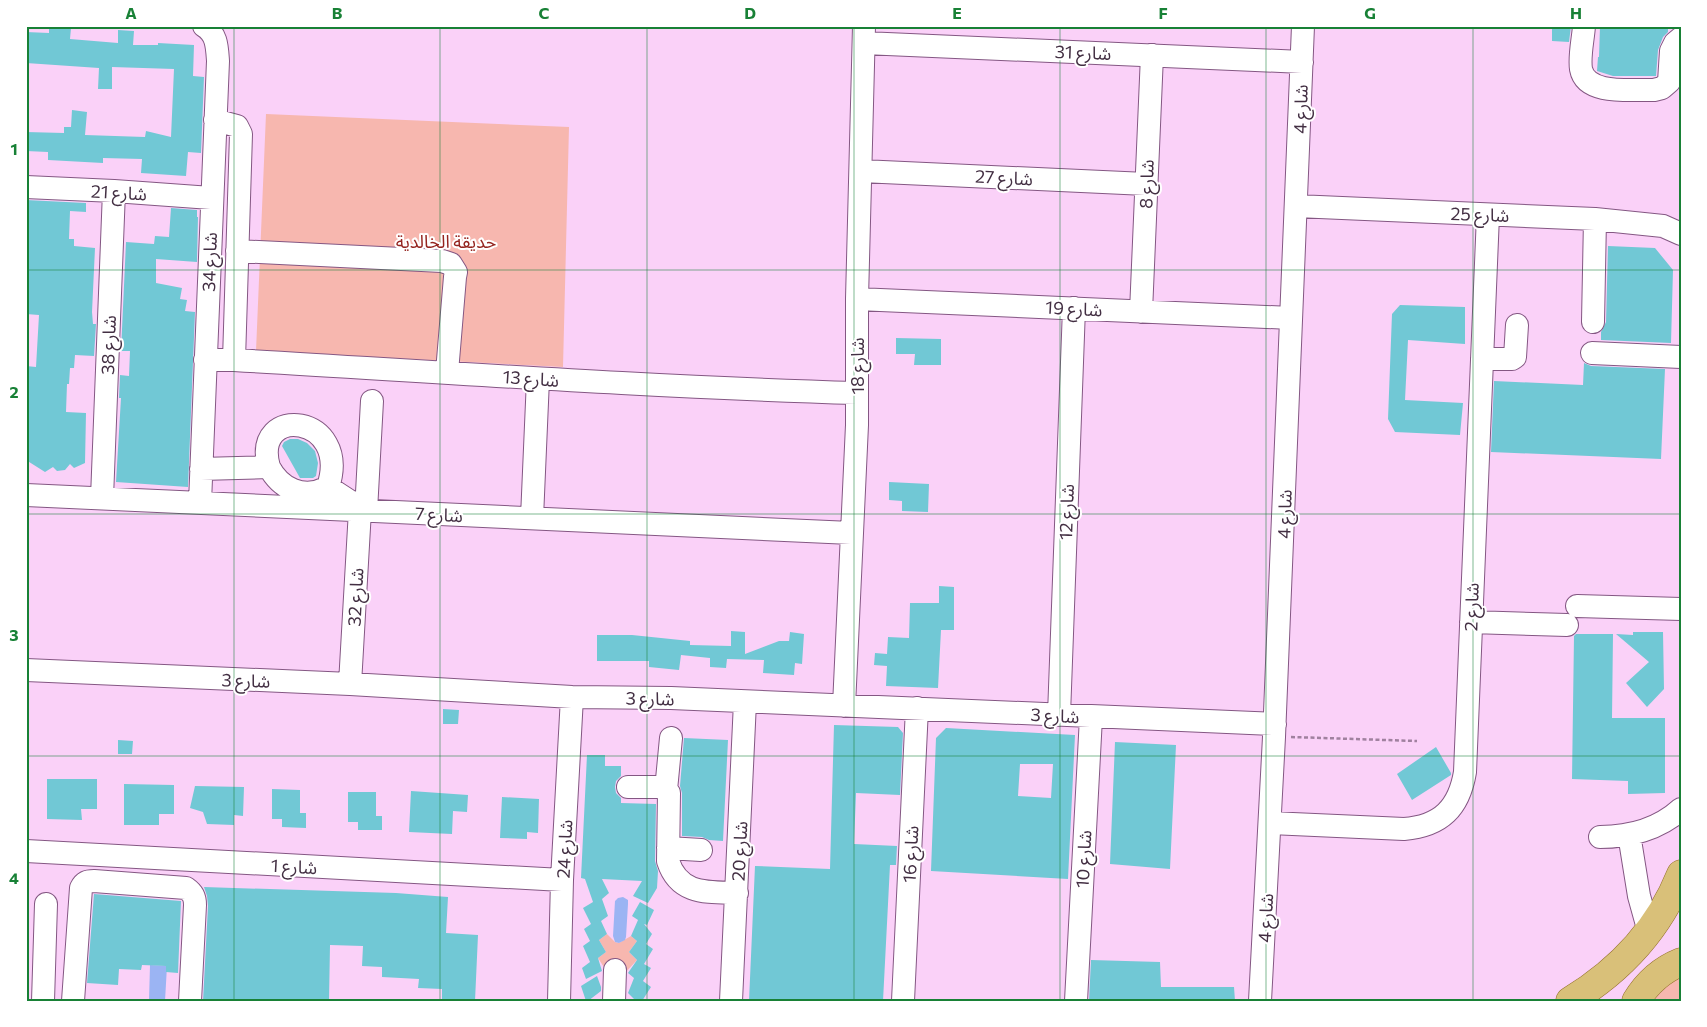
<svg xmlns="http://www.w3.org/2000/svg" width="1707" height="1027" viewBox="0 0 1707 1027" font-family="Commissioner,'Noto Sans Arabic',sans-serif">
<style>
.green{fill:#f7b7af}
.water{fill:#9bb4f3}
.building{fill:#71c8d5;fill-rule:evenodd}
.lines{fill:none;stroke-linecap:round;stroke-linejoin:round}
.minor-casing{stroke:#845783;stroke-width:24}
.major-casing{stroke:#94722c;stroke-width:29}
.path{stroke:#a0819f;stroke-width:2.5;stroke-dasharray:4 2.5;stroke-linecap:butt}
.minor{stroke:#fff;stroke-width:22}
.major{stroke:#d9c079;stroke-width:28}
.grid{fill:none;stroke:#188136;stroke-width:1;stroke-opacity:0.55}
.labels{text-anchor:middle;dominant-baseline:central;stroke-width:4;stroke-linejoin:round;paint-order:stroke}
.street-label{font-size:18px;fill:#432f43;stroke:#fff}
.park-label{font-size:18px;fill:#952520;stroke:#fff}
.neatline{fill:none;stroke:#188136;stroke-width:2}
.grid-label{font-size:16px;text-anchor:middle;font-weight:bold;fill:#188136}
</style>
<rect width="100%" height="100%" fill="#fad1f8"/>
<path class="green" d="M 266,114 L 569,127 L 563,367 L 256,351 Z
M 607,934 L 615,942 L 619,943 L 631,936 L 637,941 L 629,952 L 637,960 L 625,973 L 607,972 L 598,958 L 606,952 L 599,940 Z
M 1681,976 L 1681,1001 L 1650,1001 L 1661,987 Z"/>
<path class="water" d="M 623,897 L 628,900 L 628,904 L 626,937 L 625,940 L 619,943 L 615,942 L 613,936 L 615,901 L 618,898 Z
M 150,965 L 167,966 L 165,1001 L 149,1001 Z"/>
<path class="building" d="M 1552,26 L 1571,26 L 1569,42 L 1552,41 Z
M 1600,26 L 1668,26 L 1668,32 L 1663,37 L 1658,50 L 1656,76 L 1613,76 L 1597,71 L 1598,57 L 1599,57 Z
M 49,27 L 71,28 L 70,39 L 118,43 L 118,30 L 134,31 L 133,45 L 158,45 L 158,43 L 194,45 L 193,76 L 204,77 L 201,153 L 188,152 L 186,176 L 141,173 L 142,159 L 103,158 L 103,163 L 48,160 L 48,152 L 26,151 L 26,132 L 64,133 L 64,127 L 71,127 L 72,110 L 87,112 L 85,135 L 145,137 L 146,131 L 171,137 L 174,69 L 112,67 L 112,89 L 98,89 L 99,68 L 26,63 L 26,32 L 49,33 Z
M 26,200 L 86,203 L 86,212 L 70,211 L 69,239 L 74,239 L 74,246 L 95,248 L 92,312 L 93,324 L 96,324 L 94,356 L 75,355 L 74,368 L 70,368 L 69,384 L 67,384 L 66,412 L 86,413 L 85,463 L 74,468 L 70,464 L 65,470 L 57,471 L 53,467 L 45,472 L 26,460 L 26,366 L 36,367 L 39,315 L 26,314 Z
M 171,208 L 197,210 L 197,217 L 198,217 L 197,262 L 156,259 L 156,283 L 182,288 L 180,299 L 187,300 L 185,311 L 195,312 L 188,487 L 116,482 L 121,398 L 119,398 L 120,375 L 129,376 L 130,351 L 121,351 L 126,242 L 154,244 L 155,236 L 169,237 Z
M 1608,246 L 1655,248 L 1673,270 L 1671,343 L 1601,340 L 1601,332 L 1606,322 Z
M 1400,305 L 1465,307 L 1465,344 L 1408,340 L 1405,400 L 1463,403 L 1460,435 L 1395,432 L 1388,419 L 1392,314 Z
M 896,338 L 941,339 L 941,365 L 914,365 L 915,354 L 896,354 Z
M 1584,363 L 1591,366 L 1665,369 L 1661,459 L 1491,452 L 1494,381 L 1583,385 Z
M 290,439 L 298,439 L 307,443 L 315,451 L 318,463 L 316,476 L 313,478 L 300,478 L 282,446 L 284,442 Z
M 889,482 L 929,484 L 928,512 L 902,511 L 902,501 L 889,500 Z
M 939,586 L 954,587 L 954,630 L 941,630 L 938,688 L 886,686 L 887,666 L 874,665 L 875,653 L 887,654 L 888,637 L 909,638 L 910,603 L 939,603 Z
M 731,631 L 745,632 L 745,654 L 779,641 L 789,641 L 790,632 L 804,634 L 802,664 L 795,663 L 794,675 L 763,673 L 764,660 L 727,659 L 726,668 L 710,667 L 710,658 L 681,655 L 679,670 L 649,667 L 649,661 L 597,661 L 597,635 L 632,635 L 690,641 L 690,645 L 731,646 Z
M 1633,632 L 1663,632 L 1664,689 L 1647,707 L 1626,683 L 1649,662 L 1616,634 L 1633,635 Z
M 1576,634 L 1613,634 L 1612,718 L 1665,718 L 1665,793 L 1628,794 L 1628,781 L 1572,779 L 1574,636 Z
M 443,709 L 459,710 L 458,724 L 443,724 Z
M 834,725 L 898,727 L 903,733 L 900,795 L 856,793 L 854,844 L 897,846 L 896,865 L 890,865 L 883,1001 L 749,1001 L 755,866 L 830,869 Z
M 946,728 L 1075,735 L 1068,879 L 931,871 L 936,738 ZM 1020,764 L 1053,764 L 1051,798 L 1018,796 Z
M 684,738 L 728,740 L 723,841 L 709,840 L 702,837 L 682,836 L 682,793 L 680,786 Z
M 118,740 L 133,741 L 132,754 L 118,754 Z
M 1115,742 L 1176,745 L 1170,869 L 1110,864 Z
M 1436,747 L 1451,773 L 1451,775 L 1412,800 L 1397,774 Z
M 587,755 L 605,755 L 605,766 L 621,766 L 621,776 L 616,781 L 615,787 L 616,793 L 621,798 L 621,803 L 656,804 L 655,861 L 658,871 L 657,888 L 648,903 L 633,896 L 642,881 L 602,879 L 609,893 L 602,899 L 608,916 L 601,921 L 607,934 L 599,940 L 606,952 L 598,958 L 602,971 L 586,979 L 582,968 L 590,962 L 583,946 L 590,941 L 584,929 L 591,924 L 583,908 L 593,902 L 585,879 L 581,878 Z
M 47,779 L 97,779 L 97,809 L 81,809 L 82,820 L 47,819 Z
M 124,784 L 174,785 L 174,814 L 159,814 L 159,825 L 124,825 Z
M 195,786 L 244,787 L 243,816 L 234,815 L 234,825 L 207,824 L 203,812 L 190,808 Z
M 272,789 L 300,790 L 300,813 L 306,813 L 306,828 L 282,827 L 282,819 L 272,819 Z
M 411,791 L 468,795 L 467,812 L 453,811 L 452,834 L 409,832 Z
M 348,792 L 376,792 L 376,816 L 382,816 L 382,830 L 358,830 L 358,822 L 348,822 Z
M 502,797 L 539,799 L 538,833 L 527,832 L 527,839 L 500,838 Z
M 204,887 L 396,893 L 448,897 L 446,933 L 478,935 L 475,1001 L 442,1001 L 442,989 L 418,988 L 419,979 L 382,977 L 382,967 L 362,966 L 363,946 L 330,945 L 329,1001 L 203,1001 L 208,906 L 207,896 Z
M 94,894 L 181,901 L 178,973 L 166,972 L 166,966 L 142,965 L 141,970 L 119,969 L 118,985 L 87,983 Z
M 640,902 L 654,910 L 647,925 L 644,924 L 652,934 L 646,944 L 653,949 L 644,964 L 651,968 L 643,981 L 651,987 L 642,1001 L 636,1001 L 628,993 L 634,978 L 628,973 L 637,960 L 629,952 L 637,941 L 631,936 L 638,920 L 632,916 Z
M 1091,960 L 1160,962 L 1161,987 L 1234,987 L 1235,1001 L 1089,1001 Z
M 597,976 L 601,987 L 601,991 L 588,1001 L 586,1001 L 581,986 Z"/>
<g class="lines">
<defs>
<path id="minor" d="M 1584,26 C 1583,40 1579,56 1581,69 C 1586,96 1633,89 1654,90 L 1662,88 L 1669,82 L 1671,51 L 1675,43 L 1681,38
M 864,43 L 1302,62
M 215,120 L 237,126 L 241,134 L 234,360
M 861,171 L 1146,184
M 26,187 L 114,191 L 211,198
M 1296,206 L 1595,219 L 1663,226 L 1681,234
M 237,251 L 442,261 L 451,264 L 456,272 L 455,277 L 447,372
M 857,299 L 1291,318
M 1141,312 L 1152,55
M 1593,322 L 1595,219
M 1592,353 L 1681,357
M 1482,359 L 1512,359 L 1515,357 L 1517,325
M 205,360 L 234,360 C 441,372 649,387 857,393
M 269,467 C 251,403 352,414 328,487 L 351,502 L 365,504
M 201,469 L 269,467 C 280,488 303,500 326,488
M 26,495 L 851,533
M 102,498 L 114,191
M 200,503 L 218,61 C 217,47 217,34 204,26
M 366,511 L 372,401
M 532,518 L 538,379
M 1577,606 L 1681,609
M 1471,622 L 1567,625
M 26,670 L 350,684 L 572,697 L 671,698 L 1275,724
M 350,684 L 360,510
M 844,706 L 857,425 L 857,299 L 864,26
M 1059,715 L 1074,308
M 628,787 L 661,787 L 669,793 L 668,861 C 679,895 707,892 737,893
M 666,790 L 671,738
M 1270,823 L 1404,829 C 1441,826 1459,808 1465,772 L 1488,215
M 1629,834 L 1639,896 L 1649,932
M 1600,837 C 1629,837 1659,829 1681,809
M 668,848 L 701,850
M 26,851 L 562,880
M 43,1001 L 46,904
M 73,1001 L 81,888 C 84,882 87,881 94,881 L 186,888 C 193,893 195,897 195,905 L 190,1001
M 559,1001 L 562,880 L 572,697
M 614,1001 L 615,970
M 731,1001 L 745,702
M 903,1001 L 917,708
M 1076,1001 L 1091,717
M 1260,1001 L 1274,737 L 1303,26"/>
<path id="major" d="M 1570,1001 C 1621,970 1659,929 1681,874
M 1636,1001 C 1647,983 1661,970 1681,962"/>
</defs>
<use href="#minor" class="minor-casing"/>
<use href="#major" class="major-casing"/>
<path class="path" d="M 1291,737 L 1417,741"/>
<use href="#minor" class="minor"/>
<use href="#major" class="major"/>
</g>
<path class="grid" d="M 234,26 L 234,1001M 440,26 L 440,1001M 647,26 L 647,1001M 854,26 L 854,1001M 1060,26 L 1060,1001M 1266,26 L 1266,1001M 1473,26 L 1473,1001M 26,270 L 1681,270M 26,514 L 1681,514M 26,756 L 1681,756"/>
<g class="labels">
<g class="street-label">
<text transform="translate(1083 52) rotate(2)">شارع 31</text>
<text transform="translate(1300 109) rotate(-88)">شارع 4</text>
<text transform="translate(1004 177) rotate(3)">شارع 27</text>
<text transform="translate(1146 184) rotate(-88)">شارع 8</text>
<text transform="translate(119 192) rotate(3)">شارع 21</text>
<text transform="translate(1480 214) rotate(2)">شارع 25</text>
<text transform="translate(209 262) rotate(-88)">شارع 34</text>
<text transform="translate(1074 308) rotate(3)">شارع 19</text>
<text transform="translate(108 345) rotate(-88)">شارع 38</text>
<text transform="translate(857 366) rotate(-90)">شارع 18</text>
<text transform="translate(531 378) rotate(4)">شارع 13</text>
<text transform="translate(1066 512) rotate(-88)">شارع 12</text>
<text transform="translate(439 514) rotate(3)">شارع 7</text>
<text transform="translate(1284 514) rotate(-88)">شارع 4</text>
<text transform="translate(355 597) rotate(-87)">شارع 32</text>
<text transform="translate(1471 607) rotate(-88)">شارع 2</text>
<text transform="translate(246 680) rotate(2)">شارع 3</text>
<text transform="translate(650 698) rotate(1)">شارع 3</text>
<text transform="translate(1055 715) rotate(3)">شارع 3</text>
<text transform="translate(564 849) rotate(-87)">شارع 24</text>
<text transform="translate(739 851) rotate(-87)">شارع 20</text>
<text transform="translate(910 854) rotate(-87)">شارع 16</text>
<text transform="translate(1083 859) rotate(-87)">شارع 10</text>
<text transform="translate(294 866) rotate(3)">شارع 1</text>
<text transform="translate(1265 918) rotate(-87)">شارع 4</text>
</g>
<g class="park-label">
<text x="446" y="241">حديقة الخالدية</text>
</g>
</g>
<rect width="1707" height="1027" fill="none" stroke="#ffffff" stroke-width="55"/>
<rect x="28" y="28" width="1652" height="972" class="neatline"/>
<g class="grid-label">
<text x="131" y="19">A</text>
<text x="337" y="19">B</text>
<text x="544" y="19">C</text>
<text x="750" y="19">D</text>
<text x="957" y="19">E</text>
<text x="1163" y="19">F</text>
<text x="1370" y="19">G</text>
<text x="1576" y="19">H</text>
<text x="14" y="155">1</text>
<text x="14" y="398">2</text>
<text x="14" y="641">3</text>
<text x="14" y="884">4</text>
</g>
</svg>
